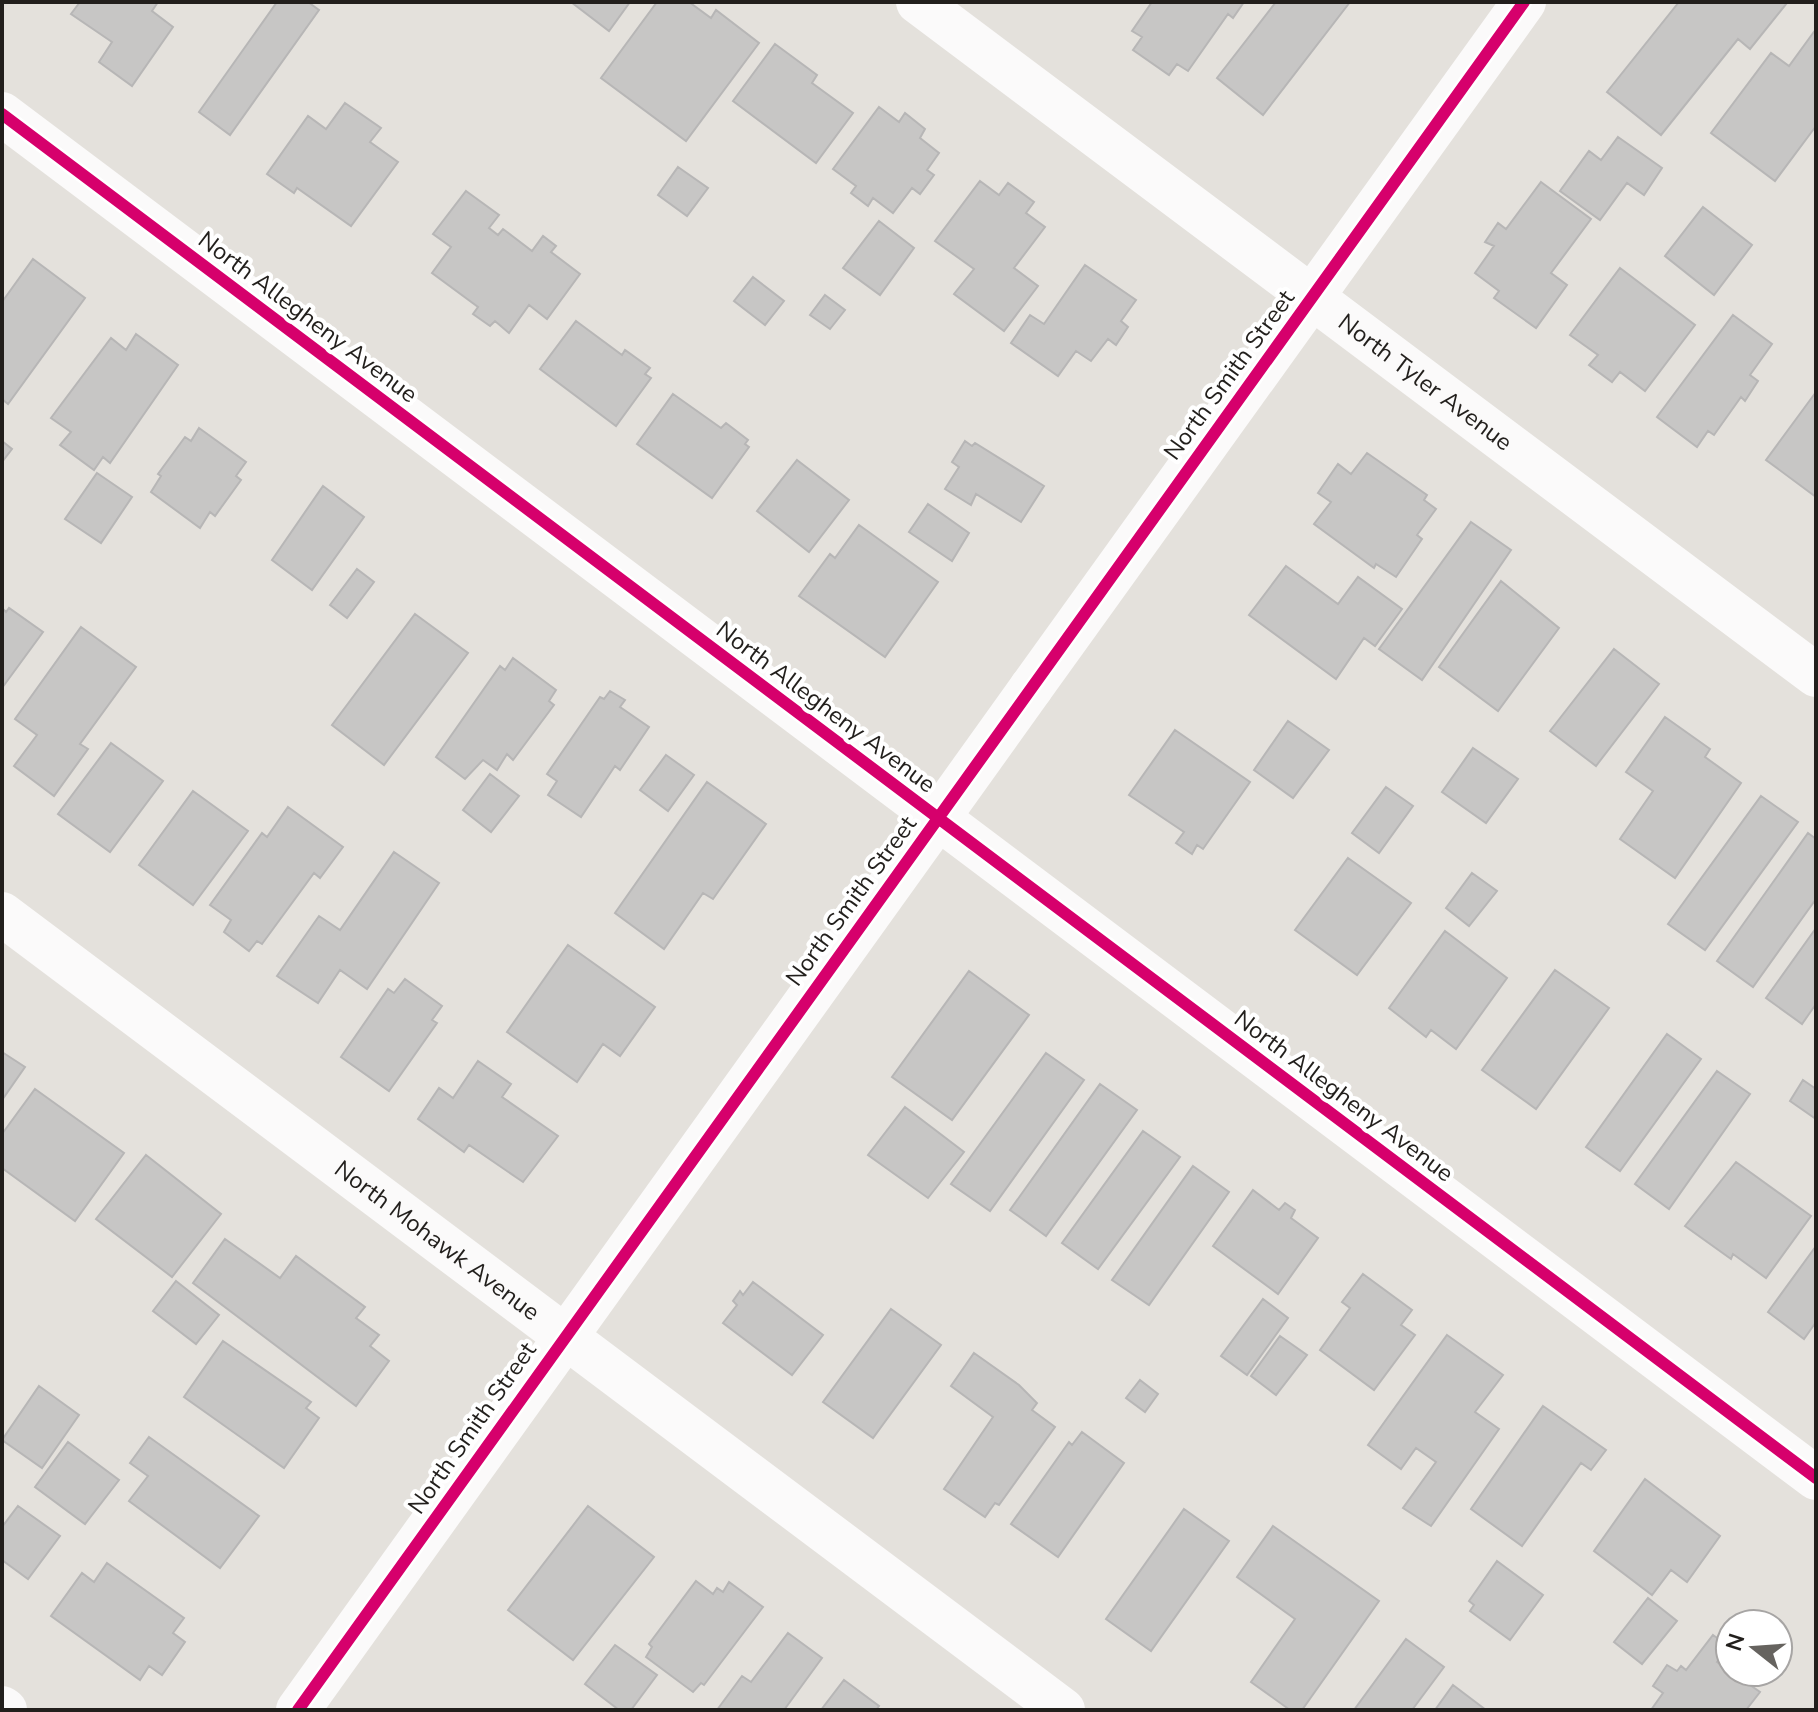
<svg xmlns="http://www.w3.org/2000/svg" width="1818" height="1712" viewBox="0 0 1818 1712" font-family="'Nunito Sans',sans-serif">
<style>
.building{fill:#c7c6c5;stroke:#b7b6b6;stroke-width:2}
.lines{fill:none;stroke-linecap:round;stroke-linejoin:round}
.minor{stroke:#fbfafa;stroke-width:44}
.tertiary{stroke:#fbfafa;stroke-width:44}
.cycleway-casing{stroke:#fff;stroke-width:17}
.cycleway{stroke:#d6006c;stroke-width:12}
.labels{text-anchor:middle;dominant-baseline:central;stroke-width:8;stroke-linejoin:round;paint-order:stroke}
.street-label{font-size:24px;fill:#221f1c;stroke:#fff}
</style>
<rect width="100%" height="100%" fill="#e4e1dc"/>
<path class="building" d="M 80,2 L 158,2 L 152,11 L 173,27 L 132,86 L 99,62 L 112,42 L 71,14 Z
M 277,2 L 308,2 L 319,10 L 230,135 L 199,112 Z
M 571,2 L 630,2 L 609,31 Z
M 657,2 L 689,2 L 711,18 L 716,10 L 759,43 L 686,141 L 601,78 Z
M 1152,2 L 1244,2 L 1233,18 L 1228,14 L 1188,71 L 1177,64 L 1169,75 L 1133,50 L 1142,37 L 1132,31 Z
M 1276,2 L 1350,2 L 1263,115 L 1217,78 Z
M 1679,2 L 1787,3 L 1750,49 L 1738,39 L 1661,135 L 1607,92 Z
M 1816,29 L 1816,126 L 1775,181 L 1711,133 L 1771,53 L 1789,66 Z
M 775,44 L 817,75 L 812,83 L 853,113 L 816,163 L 733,101 Z
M 345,103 L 381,128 L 370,142 L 398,162 L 351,226 L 297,188 L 294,193 L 267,174 L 308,116 L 326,129 Z
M 879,107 L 899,122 L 905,113 L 925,129 L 920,138 L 939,153 L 927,170 L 934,175 L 920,194 L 912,188 L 893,213 L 873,198 L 868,206 L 851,193 L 856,186 L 833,169 Z
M 1618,137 L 1662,168 L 1644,195 L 1627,183 L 1600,220 L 1560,191 L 1589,151 L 1601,160 Z
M 678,167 L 708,188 L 687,216 L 658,195 Z
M 980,181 L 999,195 L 1008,183 L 1034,202 L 1026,213 L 1045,227 L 1014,268 L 1038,286 L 1004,331 L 954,294 L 974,269 L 935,241 Z
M 1541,182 L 1591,219 L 1551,273 L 1567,285 L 1536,328 L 1494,298 L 1499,291 L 1475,273 L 1494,246 L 1485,242 L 1498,223 L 1506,229 Z
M 466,191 L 499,215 L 489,228 L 498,235 L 503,229 L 532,251 L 543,236 L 556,246 L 551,252 L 580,274 L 547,319 L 529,305 L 509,333 L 495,321 L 490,326 L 473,314 L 478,307 L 432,273 L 451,247 L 433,234 Z
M 1703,207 L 1752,245 L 1714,295 L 1665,256 Z
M 879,221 L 914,248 L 880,295 L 843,268 Z
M 33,259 L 85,298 L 8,404 L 2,399 L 2,302 Z
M 1085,265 L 1136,300 L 1121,321 L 1128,327 L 1116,345 L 1108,339 L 1091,361 L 1076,351 L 1058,376 L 1011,343 L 1030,315 L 1044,324 Z
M 1620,268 L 1695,325 L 1645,391 L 1620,372 L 1612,382 L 1589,365 L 1598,355 L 1570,335 Z
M 753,277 L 784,301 L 765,325 L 734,301 Z
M 825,295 L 845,310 L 830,329 L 810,315 Z
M 1733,315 L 1772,344 L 1750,375 L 1758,381 L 1745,401 L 1741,397 L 1714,435 L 1708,431 L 1697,447 L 1657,417 Z
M 576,321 L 622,355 L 625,350 L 650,368 L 645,374 L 651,378 L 616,426 L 540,369 Z
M 136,334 L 178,365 L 110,463 L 103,457 L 94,470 L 60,445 L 71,432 L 51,418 L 111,338 L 126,350 Z
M 1816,392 L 1816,497 L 1766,460 Z
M 673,394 L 721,428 L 726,423 L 748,440 L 745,444 L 749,447 L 712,498 L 637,444 Z
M 199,428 L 246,462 L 236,476 L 241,480 L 215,516 L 210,512 L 200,528 L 151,492 L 161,476 L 158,474 L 185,437 L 191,441 Z
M 2,441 L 12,449 L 2,462 Z
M 965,441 L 972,446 L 975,443 L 1044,486 L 1021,522 L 976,494 L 971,505 L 945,489 L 959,467 L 952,462 Z
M 1367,453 L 1427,495 L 1424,500 L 1436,509 L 1417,535 L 1422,539 L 1396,577 L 1376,564 L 1374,568 L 1314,524 L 1331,502 L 1318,493 L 1338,464 L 1351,474 Z
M 797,460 L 849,500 L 809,552 L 757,511 Z
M 97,473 L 132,497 L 101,543 L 65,519 Z
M 323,486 L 364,517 L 312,590 L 272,560 Z
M 928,504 L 969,533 L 952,561 L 909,532 Z
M 1471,522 L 1511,550 L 1422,680 L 1379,649 Z
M 859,525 L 938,582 L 885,657 L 799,596 L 830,554 L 835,558 Z
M 1286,566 L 1338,604 L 1358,577 L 1402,609 L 1375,646 L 1364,638 L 1336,679 L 1249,615 Z
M 357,569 L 374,582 L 347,618 L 330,605 Z
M 1501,581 L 1559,628 L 1498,711 L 1439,667 Z
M 2,608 L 6,612 L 9,608 L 43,632 L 2,688 Z
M 415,614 L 468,653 L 384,765 L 332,725 Z
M 81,627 L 136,667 L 80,744 L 88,749 L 54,796 L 14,766 L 37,735 L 15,719 Z
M 1614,649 L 1659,684 L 1596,766 L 1550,731 Z
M 513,658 L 556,690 L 549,701 L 554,705 L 513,760 L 507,754 L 497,770 L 483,760 L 465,779 L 436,757 L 500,666 L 505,670 Z
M 610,691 L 625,700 L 620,707 L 649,727 L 620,770 L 615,766 L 581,817 L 548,795 L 557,781 L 547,774 L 600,697 L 604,699 Z
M 1665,717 L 1710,749 L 1705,757 L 1741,783 L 1675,878 L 1620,839 L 1653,791 L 1626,772 Z
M 1288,721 L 1329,750 L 1293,798 L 1254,770 Z
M 1175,730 L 1250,782 L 1203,849 L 1197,845 L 1192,854 L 1176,843 L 1184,832 L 1129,795 Z
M 111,743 L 163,781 L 110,852 L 58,814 Z
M 1473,748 L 1518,779 L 1486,823 L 1442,792 Z
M 666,755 L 694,775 L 668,811 L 640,790 Z
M 490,774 L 519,796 L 491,832 L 463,810 Z
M 707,782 L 766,824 L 713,899 L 703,893 L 664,949 L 615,913 Z
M 1386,787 L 1413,806 L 1379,853 L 1352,833 Z
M 193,791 L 248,831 L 193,905 L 139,865 Z
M 1761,796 L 1798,822 L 1705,950 L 1668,924 Z
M 288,807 L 343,847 L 320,878 L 314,873 L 262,944 L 257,941 L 249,951 L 224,932 L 231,920 L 210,905 L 262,833 L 267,837 Z
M 1808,833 L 1816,839 L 1816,899 L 1753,987 L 1717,961 Z
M 394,852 L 439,883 L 367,989 L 340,970 L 318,1003 L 277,976 L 319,916 L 340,930 Z
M 1348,858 L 1411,903 L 1357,975 L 1295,930 Z
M 1472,873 L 1497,891 L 1469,926 L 1446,908 Z
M 1816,928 L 1816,1004 L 1802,1024 L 1766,998 Z
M 1445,931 L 1507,978 L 1456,1049 L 1431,1030 L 1426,1037 L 1389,1008 Z
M 568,945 L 655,1007 L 620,1056 L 603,1044 L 577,1082 L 507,1032 Z
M 1555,970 L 1609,1008 L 1536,1109 L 1482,1070 Z
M 969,971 L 1029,1015 L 952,1120 L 892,1077 Z
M 405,979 L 442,1006 L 432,1020 L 437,1023 L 389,1091 L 341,1057 L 388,989 L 394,993 Z
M 1667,1034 L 1701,1059 L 1620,1171 L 1586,1147 Z
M 2,1052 L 25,1067 L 2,1100 Z
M 1046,1053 L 1084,1080 L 990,1211 L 951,1184 Z
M 478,1061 L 511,1084 L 502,1097 L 558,1136 L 523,1182 L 469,1145 L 464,1152 L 418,1119 L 439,1088 L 453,1098 Z
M 1717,1071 L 1750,1094 L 1669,1209 L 1635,1184 Z
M 1803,1080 L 1816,1089 L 1816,1119 L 1790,1101 Z
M 1100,1084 L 1137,1110 L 1046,1236 L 1010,1210 Z
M 35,1089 L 124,1153 L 75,1221 L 2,1168 L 2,1134 Z
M 905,1107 L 964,1152 L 928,1198 L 868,1155 Z
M 1143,1131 L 1180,1157 L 1098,1269 L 1062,1243 Z
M 146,1155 L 221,1214 L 172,1277 L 96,1219 Z
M 1736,1162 L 1811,1216 L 1766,1278 L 1733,1254 L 1731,1259 L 1685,1226 Z
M 1193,1166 L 1229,1192 L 1149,1305 L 1112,1280 Z
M 1253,1190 L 1279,1210 L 1285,1203 L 1295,1210 L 1291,1218 L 1318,1238 L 1278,1294 L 1213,1246 Z
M 225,1239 L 280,1278 L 296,1256 L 365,1307 L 356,1318 L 379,1335 L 370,1346 L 389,1361 L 356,1406 L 193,1283 Z
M 1816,1246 L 1816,1322 L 1804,1339 L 1768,1312 Z
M 1363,1274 L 1412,1310 L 1401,1325 L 1415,1335 L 1374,1390 L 1320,1350 L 1350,1308 L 1342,1302 Z
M 176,1281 L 219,1315 L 196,1344 L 153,1311 Z
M 753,1282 L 823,1335 L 792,1375 L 723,1323 L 737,1305 L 733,1301 L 740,1291 L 743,1295 Z
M 1263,1299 L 1288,1318 L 1247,1375 L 1221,1356 Z
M 891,1309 L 941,1345 L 873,1438 L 823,1402 Z
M 1447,1335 L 1503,1375 L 1475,1412 L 1499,1429 L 1431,1526 L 1403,1508 L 1436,1462 L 1416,1448 L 1401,1469 L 1368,1445 Z
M 1280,1336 L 1307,1355 L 1276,1395 L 1251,1376 Z
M 223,1341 L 311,1402 L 306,1408 L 319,1418 L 284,1468 L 184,1397 Z
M 974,1353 L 1019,1385 L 1037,1403 L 1032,1410 L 1055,1427 L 999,1505 L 995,1503 L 985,1517 L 944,1489 L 993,1417 L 951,1386 Z
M 1140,1380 L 1158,1394 L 1145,1412 L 1126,1398 Z
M 39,1386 L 79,1415 L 42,1468 L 2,1440 Z
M 1543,1406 L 1606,1450 L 1591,1470 L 1581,1463 L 1522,1546 L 1471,1509 Z
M 1082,1432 L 1124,1463 L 1058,1557 L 1011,1524 L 1069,1442 L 1072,1445 Z
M 149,1437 L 259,1516 L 220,1568 L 129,1501 L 148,1476 L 130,1463 Z
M 68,1442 L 119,1480 L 85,1524 L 35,1487 Z
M 1645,1479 L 1720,1536 L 1687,1582 L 1671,1570 L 1652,1595 L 1594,1551 Z
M 18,1506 L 60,1536 L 28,1579 L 2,1560 L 2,1527 Z
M 588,1506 L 654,1557 L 573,1660 L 508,1610 Z
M 1184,1509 L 1229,1541 L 1151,1651 L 1106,1619 Z
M 1273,1526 L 1379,1601 L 1302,1710 L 1290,1710 L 1251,1682 L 1295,1619 L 1237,1577 Z
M 1497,1561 L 1543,1595 L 1510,1640 L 1470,1611 L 1474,1605 L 1469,1601 Z
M 107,1563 L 184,1618 L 173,1633 L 185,1642 L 162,1675 L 149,1666 L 140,1680 L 51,1616 L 82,1573 L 94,1582 Z
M 696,1581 L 713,1594 L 717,1588 L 723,1592 L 729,1582 L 763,1607 L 704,1685 L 701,1683 L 693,1692 L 646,1657 L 652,1647 L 649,1644 Z
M 1648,1598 L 1677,1621 L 1642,1664 L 1614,1642 Z
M 788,1633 L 822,1658 L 784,1710 L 717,1710 L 742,1676 L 751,1682 Z
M 1713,1635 L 1728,1646 L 1717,1662 L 1760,1692 L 1746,1710 L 1651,1710 L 1663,1693 L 1653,1686 L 1667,1665 L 1677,1671 L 1681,1666 L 1686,1670 Z
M 1406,1639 L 1444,1667 L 1412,1710 L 1354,1710 Z
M 615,1645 L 657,1675 L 631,1710 L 619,1710 L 585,1684 Z
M 844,1680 L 879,1706 L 876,1710 L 821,1710 Z
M 1453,1685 L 1486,1710 L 1435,1710 Z"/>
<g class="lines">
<g class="minor">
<path id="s1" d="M 918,2 L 1816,675"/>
<path d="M 2,114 L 1816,1478"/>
<path d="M 1031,688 L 1524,2"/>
<path id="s2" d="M 2,914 L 1063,1710"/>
<path d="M 2,1708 L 5,1710"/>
<path d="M 298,1710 L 938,818"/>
</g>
<path class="tertiary" d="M 938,818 L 1031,688"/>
<defs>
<path id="cycleway" d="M 2,114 L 1816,1478
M 298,1710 L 1524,2"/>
</defs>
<use href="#cycleway" class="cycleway-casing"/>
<use href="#cycleway" class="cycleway"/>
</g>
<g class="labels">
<g class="street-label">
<text transform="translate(308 317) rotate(37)">North Allegheny Avenue</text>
<text transform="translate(1229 375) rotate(-54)">North Smith Street</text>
<text stroke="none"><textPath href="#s1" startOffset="634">North Tyler Avenue</textPath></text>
<text transform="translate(826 707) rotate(37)">North Allegheny Avenue</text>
<text transform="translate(851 901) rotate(-54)">North Smith Street</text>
<text transform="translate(1344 1096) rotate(37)">North Allegheny Avenue</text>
<text stroke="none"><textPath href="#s2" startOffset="544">North Mohawk Avenue</textPath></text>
<text transform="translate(472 1428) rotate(-55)">North Smith Street</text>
</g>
</g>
<rect width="1818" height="1712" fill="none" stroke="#221f1c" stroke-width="8"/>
<g transform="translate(1754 1648) rotate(287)"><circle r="38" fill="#ffffff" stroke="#a7a5a4" stroke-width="2"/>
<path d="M0-6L14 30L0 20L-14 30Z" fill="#66635f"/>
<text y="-12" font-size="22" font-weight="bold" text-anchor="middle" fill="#221f1c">N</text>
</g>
</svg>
